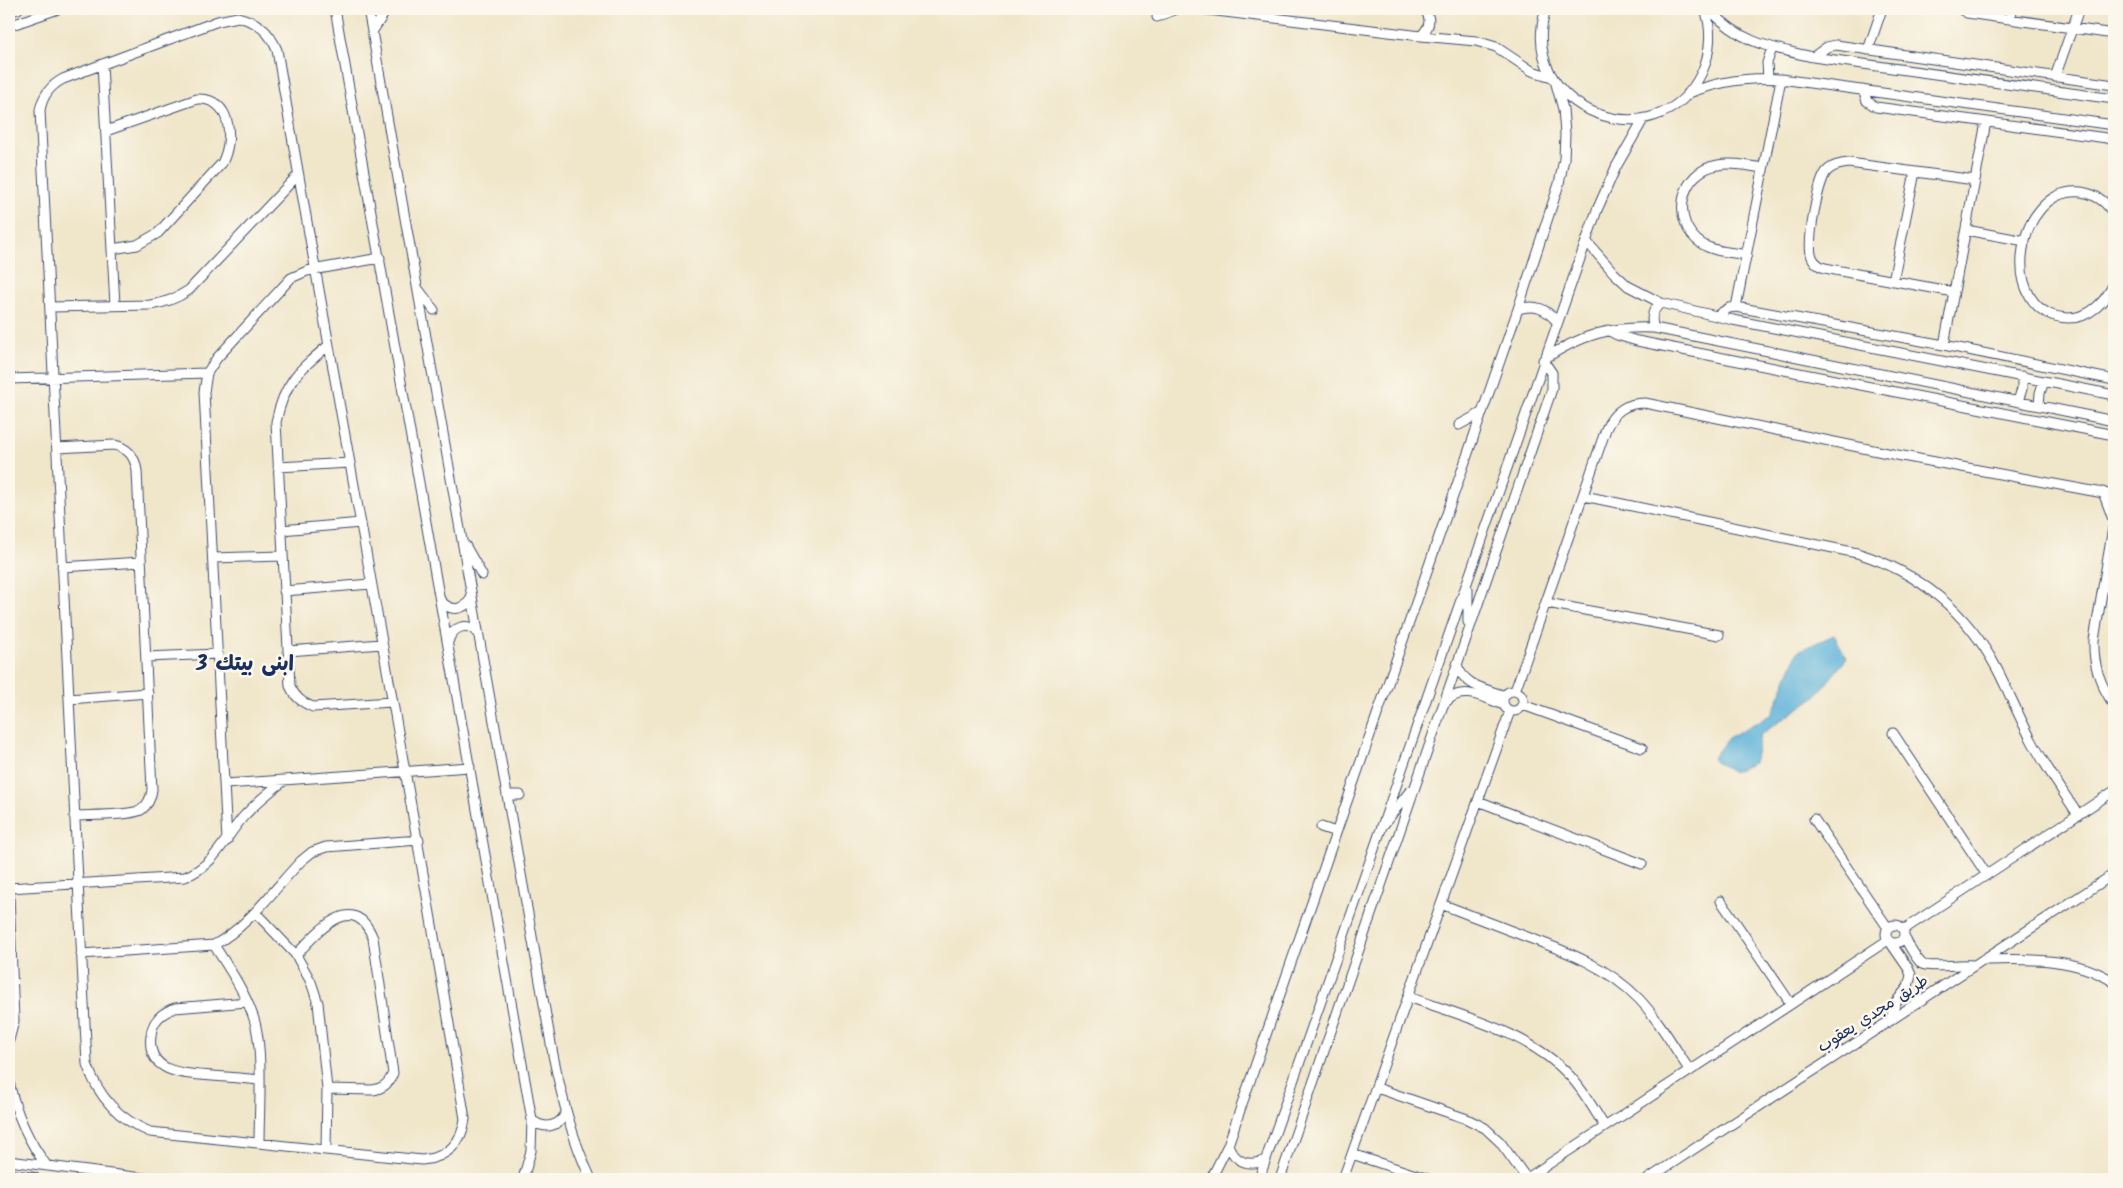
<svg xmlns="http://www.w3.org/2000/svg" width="2123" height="1188" viewBox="0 0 2123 1188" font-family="Kalam,'Playpen Sans Arabic',sans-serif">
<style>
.water{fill:#5db2d9;stroke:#3c709c}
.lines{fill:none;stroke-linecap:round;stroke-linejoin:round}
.minor-casing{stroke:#3b4a6e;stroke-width:11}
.major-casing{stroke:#3b4a6e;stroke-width:14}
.minor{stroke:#fff;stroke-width:9}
.major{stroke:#fff;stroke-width:11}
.labels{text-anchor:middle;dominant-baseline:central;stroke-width:5;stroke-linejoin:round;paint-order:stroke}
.street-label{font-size:16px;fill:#1b2f5e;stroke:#fbf7ec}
.district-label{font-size:21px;font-weight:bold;fill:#1b2f5e;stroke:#fbf7ec}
</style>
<rect width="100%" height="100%" fill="#fbf7ec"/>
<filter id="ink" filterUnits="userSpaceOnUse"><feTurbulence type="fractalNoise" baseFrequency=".02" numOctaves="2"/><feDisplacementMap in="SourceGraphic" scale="10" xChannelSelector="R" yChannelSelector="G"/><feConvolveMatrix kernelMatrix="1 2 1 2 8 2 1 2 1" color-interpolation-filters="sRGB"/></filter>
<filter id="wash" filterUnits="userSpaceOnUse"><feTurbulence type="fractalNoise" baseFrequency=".0096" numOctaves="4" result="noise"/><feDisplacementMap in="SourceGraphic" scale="20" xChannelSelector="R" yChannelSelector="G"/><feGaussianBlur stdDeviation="1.12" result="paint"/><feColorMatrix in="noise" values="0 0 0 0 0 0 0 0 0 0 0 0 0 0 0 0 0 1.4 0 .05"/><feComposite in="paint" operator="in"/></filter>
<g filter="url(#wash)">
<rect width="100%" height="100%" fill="#f0e6ca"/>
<path class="water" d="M 1834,635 L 1847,658 L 1815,697 L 1760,735 L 1754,763 L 1732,772 L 1712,759 L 1728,738 L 1772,714 L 1798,651 Z"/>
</g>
<g filter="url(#ink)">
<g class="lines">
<defs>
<path id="minor" d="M 335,9 L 532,1120 L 531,1151 L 523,1179
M 368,9 L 553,1055 C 562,1098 572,1139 591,1179
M 1200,9 L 1421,36 L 1476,41 L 1496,47 L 1532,71 L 1552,77
M 1546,9 C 1514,108 1658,166 1702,72 C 1711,52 1712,29 1705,9
M 1709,9 C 1742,44 1769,47 1813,57 L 2114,99
M 1960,9 L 1967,13 L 2114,34
M 9,12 L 18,9
M 238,17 C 258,22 269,31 277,50 C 338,406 406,762 465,1119 C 462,1143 447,1158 422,1160 L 150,1132 C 118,1119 98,1097 87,1064 L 40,110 C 43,95 50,86 63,79 L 218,21 Z
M 1157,17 L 1176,9
M 2009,19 L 2013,9
M 9,26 L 58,9
M 372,32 L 387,9
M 1421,36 C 1430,27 1432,19 1424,9
M 1868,50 L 1882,9
M 1813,57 L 1827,47 L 1836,45 L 2114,85
M 102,64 L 115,305
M 2055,77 L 2079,9
M 1768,78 L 1767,63 L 1772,48
M 1863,90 L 1867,101 L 1876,107 L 2114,139
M 1687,94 C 1718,81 1747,77 1781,79 L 2114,125
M 106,131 L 197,99 C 232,97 234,140 222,163 L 158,233 L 137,245 L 112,249
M 2114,215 C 2107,202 2095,194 2081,192 C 2015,185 1995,317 2069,318 C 2090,318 2106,301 2114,283
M 1966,230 L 2025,241
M 1587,242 L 1614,273 L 1628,286 L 1661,303 L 1733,320 L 2114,395
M 1747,255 C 1732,252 1714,252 1702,244 C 1670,223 1679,171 1718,165 C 1732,162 1749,166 1763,168
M 1893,281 L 1915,172
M 419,290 L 434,310
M 1954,292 L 1830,269 C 1822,268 1815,264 1812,257 C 1806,245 1818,180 1827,171 C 1833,165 1841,164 1849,163 L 1975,180
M 50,307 L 150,305 C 165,303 176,299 189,290 L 298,175
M 1736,307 L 1781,79
M 1518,309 C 1535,304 1546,308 1557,322
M 1716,316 L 1729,308 L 1736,307 L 1944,345 L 2114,380
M 1654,328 C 1650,318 1652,310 1661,303
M 1608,330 L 1617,335 L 1637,341 L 2114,435
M 329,345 C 299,370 284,382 276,422 L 290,686 C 295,697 301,702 313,707 L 392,702
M 1944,345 L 1986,122
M 1544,359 C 1581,335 1611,326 1654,328 L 2114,421
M 9,379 L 207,373
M 2018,401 L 2022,389 L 2022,376
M 2039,406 L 2040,393 L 2044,381
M 1459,425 L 1481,413
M 57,448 L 114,445 C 128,448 135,456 137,471 L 152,790 C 151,798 148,805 141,810 C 129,816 89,815 74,816
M 278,467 L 350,463
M 2103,492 L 2114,522 L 2094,640 C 2093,666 2100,684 2114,705
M 1584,496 L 1857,553 C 1919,572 1967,612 1997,669 C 2009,692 2019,717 2032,741 C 2045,766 2062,790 2078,815
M 281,530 L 361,523
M 465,545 L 482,575
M 213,558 L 282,556
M 62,567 L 141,562
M 1468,590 L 1468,622
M 284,591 L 371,584
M 441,601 C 451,612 464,611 472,597
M 1547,603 L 1719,635
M 448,642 C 452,627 468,620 478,634
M 288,651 L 382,644
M 146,657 L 218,654
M 1457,665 C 1464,686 1486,689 1505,696
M1503 701a10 10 0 1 1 20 0a10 10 0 1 1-20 0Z
M 1515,691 L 1606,429 C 1614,411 1626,403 1645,403 L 1897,455 L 2114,495
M 69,699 L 148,693
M 1445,703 C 1460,684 1485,698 1504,705
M 1523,705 L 1642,748
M 1893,733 L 1987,875
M 225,784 L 470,767
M 507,795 L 520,795
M 1478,801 L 1642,864
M 1814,819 L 1888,928
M 1384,824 L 1410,791
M 1321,827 L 1336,832
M 227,841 L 204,392 L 207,373 L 217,358 L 291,278 L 307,271 L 380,258
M 9,888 L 185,877 C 217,863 223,840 244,816 C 257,802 270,791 285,780
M 9,894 L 14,1021 L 9,1040
M 1721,901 L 1791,1004
M 1441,904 C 1470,915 1498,926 1527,937 C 1568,952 1608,967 1639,999 C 1659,1020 1674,1047 1690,1071
M 255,912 L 296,955 L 311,982 L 318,1003 L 327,1089 L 326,1150
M1886 934a9 9 0 1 1 18 0a9 9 0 1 1-18 0Z
M 1903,930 L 2114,791
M 1904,937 C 1909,945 1915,958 1922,964 C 1928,968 1963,964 1974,965
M 214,945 C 228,967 244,990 253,1016 C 264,1046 259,1109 259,1143
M 81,954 L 214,945 C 250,925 273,890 301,861 L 312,852 L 326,847 L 419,840
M 296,955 C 316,934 353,888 373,938 L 393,1073 C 389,1083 384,1088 373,1090 L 327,1089
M 1984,960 C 2029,959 2075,957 2114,982
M 1409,997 C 1464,1017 1529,1032 1570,1076 C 1584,1091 1594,1110 1605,1127
M 247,1002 L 175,1008 C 161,1013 152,1021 151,1036 C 146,1074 186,1074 212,1076 C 228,1077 243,1078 259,1080
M 1890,1021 L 1896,1002 L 1908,987 L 1911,975 L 1908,968 L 1890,942
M 9,1082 C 16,1114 28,1141 47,1166
M 1377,1088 L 1467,1119 L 1485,1128 L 1500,1142 L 1527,1179
M 532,1120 C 544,1130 559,1127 566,1113
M 1228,1145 C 1235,1162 1249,1167 1266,1160
M 1352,1154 L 1428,1179
M 9,1161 L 150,1179
M 1211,1179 L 1228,1145 L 1251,1078 L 1518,309 L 1559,184 L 1564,159 L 1565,134 L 1563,109 L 1556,84
M 1259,1179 L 1597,210 L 1616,167 L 1644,118
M 1280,1179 L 1552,389 L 1552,373 L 1543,360
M 1343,1179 L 1510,711
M 1526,1179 L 1888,940
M 1648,1179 L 2114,874"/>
<path id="major" d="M 9,1176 L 34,1179"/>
</defs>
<use href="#minor" class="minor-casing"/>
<use href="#major" class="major-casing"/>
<use href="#minor" class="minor"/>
<use href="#major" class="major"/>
</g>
</g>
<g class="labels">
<g class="street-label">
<text transform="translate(1873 1014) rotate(-33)">طريق مجدي يعقوب</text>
</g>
<g class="district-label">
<text x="245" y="664">ابنى بيتك 3</text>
</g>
</g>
<rect width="2123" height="1188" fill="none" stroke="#fbf7ec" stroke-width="30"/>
</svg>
